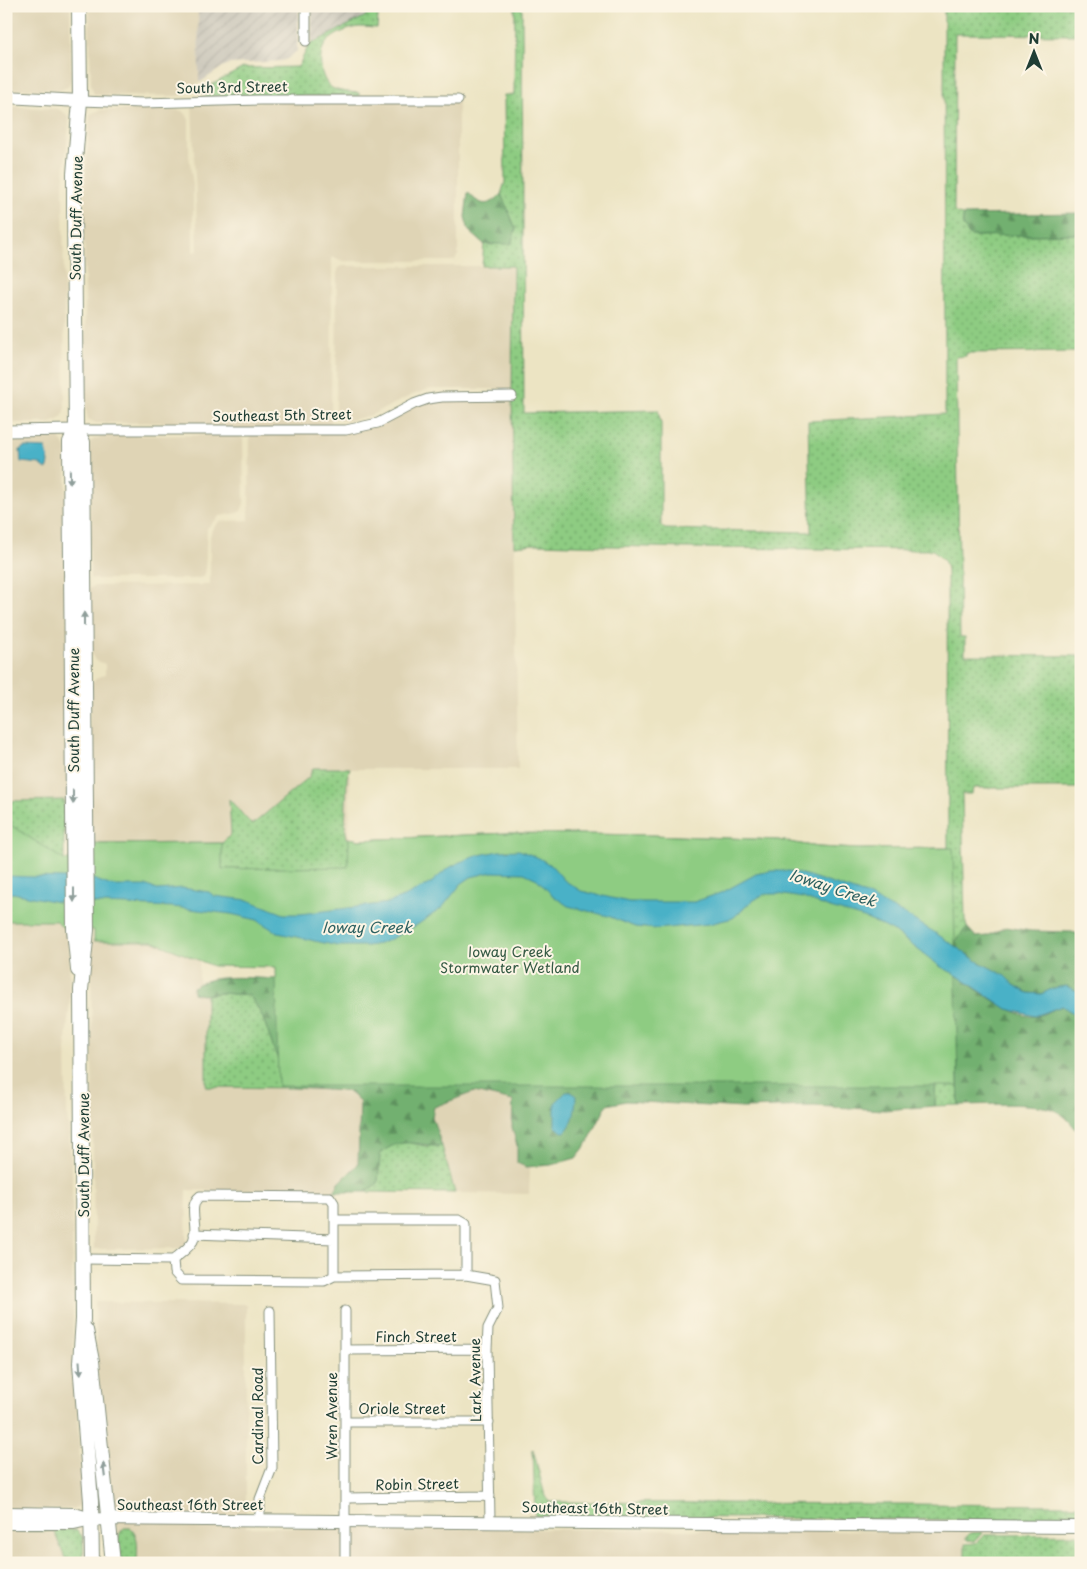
<svg xmlns="http://www.w3.org/2000/svg" width="1087" height="1569" viewBox="0 0 1087 1569" font-family="'Playpen Sans',sans-serif">
<style>
.built{fill:#dfd4b5}
.industrial{fill:url(#industrial-furrows)}
.grass{fill:url(#grass-dots);stroke:#56845b}
.forest{fill:url(#forest-firs);stroke:#487652}
.green{fill:#8ecc82;stroke:#56845b}
.water{fill:#49b1c7;stroke:#34777e}
.lines{fill:none;stroke-linecap:round;stroke-linejoin:round}
.minor-casing{stroke:#86907c;stroke-width:11}
.tertiary-casing{stroke:#86907c;stroke-width:13}
.secondary-casing{stroke:#86907c;stroke-width:14}
.primary-casing{stroke:#86907c;stroke-width:16}
.minor{stroke:#fff;stroke-width:9}
.tertiary{stroke:#fff;stroke-width:11}
.secondary{stroke:#fff;stroke-width:12}
.primary{stroke:#fff;stroke-width:14}
.oneway{fill:#8f9e9a}
.labels{text-anchor:middle;dominant-baseline:central;stroke-width:4;stroke-linejoin:round;paint-order:stroke}
.street-label{font-size:14px;fill:#1f3d34;stroke:#fcf5e5}
.park-label{font-size:14px;fill:#355a44;stroke:#fcf5e5}
.water-label{font-size:15px;font-style:italic;fill:#2c6060;stroke:#fcf5e5}
</style>
<defs>
<pattern id="industrial-furrows" width="10" height="10" patternUnits="userSpaceOnUse" patternTransform="scale(1.25)"><rect width="10" height="10" fill="#c8c4b8"/><path d="M-1 1l2-2M0 10L10 0M9 11l2-2" fill="none" stroke="#aba99f"/></pattern>
<pattern id="grass-dots" width="8" height="8" patternUnits="userSpaceOnUse" patternTransform="scale(1.25)"><rect width="8" height="8" fill="#8ecc82"/><path d="M2 2h.1M6 6h.1" fill="none" stroke="#73a76b" stroke-width="1.8" stroke-linecap="round"/></pattern>
<pattern id="forest-firs" width="22" height="20" patternUnits="userSpaceOnUse" patternTransform="scale(1.25)"><rect width="22" height="20" fill="#72b070"/><path d="M5 1l3.5 6h-7zM16 11l3.5 6h-7z" fill="#5d905d"/></pattern>
</defs>
<rect width="100%" height="100%" fill="#fcf5e5"/>
<filter id="ink" filterUnits="userSpaceOnUse"><feTurbulence type="fractalNoise" baseFrequency=".02" numOctaves="2"/><feDisplacementMap in="SourceGraphic" scale="10" xChannelSelector="R" yChannelSelector="G"/><feConvolveMatrix kernelMatrix="1 2 1 2 8 2 1 2 1" color-interpolation-filters="sRGB"/></filter>
<filter id="wash" filterUnits="userSpaceOnUse"><feTurbulence type="fractalNoise" baseFrequency=".0096" numOctaves="4" result="noise"/><feDisplacementMap in="SourceGraphic" scale="20" xChannelSelector="R" yChannelSelector="G"/><feGaussianBlur stdDeviation="1.12" result="paint"/><feColorMatrix in="noise" values="0 0 0 0 0 0 0 0 0 0 0 0 0 0 0 0 0 1.4 0 .05"/><feComposite in="paint" operator="in"/></filter>
<g filter="url(#wash)">
<rect width="100%" height="100%" fill="#ece4c3"/>
<path class="built" d="M 6,6 L 70,6 L 71,79 L 68,87 L 61,89 L 6,89 Z
M 89,6 L 198,6 L 199,83 L 187,91 L 186,94 L 178,96 L 101,95 L 94,94 L 91,86 Z
M 458,100 L 458,255 L 455,260 L 451,261 L 344,261 L 332,257 L 331,430 L 362,427 L 428,399 L 512,396 L 518,769 L 350,769 L 349,838 L 222,843 L 90,844 L 90,685 L 98,677 L 105,675 L 105,664 L 95,660 L 89,650 L 89,589 L 94,586 L 210,585 L 210,537 L 212,529 L 219,522 L 227,521 L 249,520 L 250,431 L 190,430 L 189,422 L 96,423 L 88,419 L 86,409 L 84,194 L 90,116 L 92,113 L 101,110 L 177,110 L 182,111 L 186,114 L 189,120 L 189,156 L 193,185 L 193,252 L 198,251 L 192,103 Z
M 6,106 L 58,109 L 66,114 L 69,121 L 63,186 L 65,412 L 61,418 L 51,423 L 6,423 Z
M 345,266 L 513,266 L 512,389 L 429,389 L 410,396 L 371,415 L 346,421 L 340,419 L 336,414 L 337,274 L 339,267 Z
M 236,435 L 243,439 L 244,503 L 241,511 L 237,513 L 220,516 L 207,528 L 205,571 L 203,577 L 193,579 L 97,579 L 90,578 L 89,444 L 91,441 L 97,438 L 107,436 Z
M 6,437 L 53,437 L 59,438 L 66,448 L 69,800 L 6,801 Z
M 6,921 L 54,921 L 69,930 L 70,1000 L 66,1040 L 67,1113 L 72,1171 L 73,1338 L 82,1498 L 82,1504 L 80,1506 L 71,1509 L 6,1509 Z
M 120,940 L 152,941 L 199,960 L 199,982 L 193,987 L 202,995 L 206,995 L 206,1087 L 312,1088 L 347,1091 L 360,1101 L 358,1164 L 339,1183 L 334,1192 L 187,1190 L 186,1248 L 94,1249 L 91,941 Z
M 474,1092 L 513,1101 L 512,1127 L 517,1146 L 517,1163 L 526,1167 L 530,1167 L 529,1194 L 455,1193 L 442,1146 L 432,1117 L 434,1107 Z
M 95,1302 L 246,1304 L 246,1527 L 966,1532 L 965,1563 L 137,1563 L 137,1541 L 119,1534 L 118,1538 L 111,1498 L 98,1380 Z
M 6,1531 L 54,1531 L 67,1563 L 6,1563 Z"/>
<path class="industrial" d="M 198,6 L 299,6 L 297,51 L 287,59 L 281,61 L 230,64 L 224,66 L 199,83 Z
M 312,6 L 367,6 L 367,16 L 312,43 Z"/>
<path class="grass" d="M 367,6 L 379,6 L 377,28 C 370,28 360,26 354,28 C 344,30 329,37 324,46 C 318,58 320,80 332,88 C 340,92 350,92 359,93 L 359,96 L 206,96 L 200,91 L 243,68 L 298,67 L 309,45 L 366,16 Z
M 515,6 L 522,6 L 524,413 L 658,410 L 661,423 L 661,526 L 665,529 L 811,532 L 808,421 L 945,414 L 944,6 L 1078,6 L 1078,35 L 955,34 L 954,211 L 957,214 L 963,215 L 963,226 L 970,236 L 1081,234 L 1080,352 L 966,353 L 966,356 L 956,357 L 960,637 L 965,637 L 965,655 L 1081,656 L 1081,788 L 973,788 L 972,794 L 962,794 L 965,920 L 967,927 L 953,945 L 447,869 L 221,869 L 221,865 L 94,844 L 222,843 L 231,834 L 229,799 L 252,825 L 309,777 L 313,768 L 350,768 L 347,777 L 345,827 L 347,838 L 360,840 L 507,833 L 652,835 L 778,840 L 818,847 L 859,849 L 948,848 L 947,570 L 945,562 L 933,550 L 686,548 L 535,544 L 514,546 L 512,396 L 513,266 L 482,266 L 484,244 L 493,245 L 516,229 L 501,194 L 505,182 L 504,95 L 514,95 Z
M 64,800 L 64,860 L 6,876 L 6,801 Z
M 938,965 L 955,974 L 959,1105 L 935,1106 Z
M 220,993 L 249,995 C 265,1015 266,1029 275,1052 C 280,1064 286,1076 293,1088 L 206,1087 L 206,995 Z
M 406,1142 L 425,1146 L 442,1146 L 455,1193 L 365,1192 L 378,1183 L 380,1154 L 391,1145 Z
M 533,1449 L 544,1492 L 549,1502 L 1081,1505 L 1081,1521 L 535,1516 Z
M 6,1528 L 77,1530 L 83,1538 L 84,1563 L 67,1563 L 54,1531 L 6,1531 Z
M 124,1528 L 131,1528 C 140,1536 137,1552 137,1563 L 121,1563 C 120,1551 114,1537 124,1528 Z
M 983,1532 L 975,1541 L 966,1540 L 966,1537 L 970,1533 Z
M 1081,1534 L 1081,1558 L 1047,1558 L 1044,1563 L 965,1563 L 965,1544 L 976,1543 L 984,1535 Z"/>
<path class="forest" d="M 468,192 C 479,206 489,208 501,194 L 516,229 L 511,244 L 484,244 L 469,231 L 465,217 Z
M 1081,213 L 1081,234 L 970,236 L 963,226 L 963,215 Z
M 967,927 L 976,937 L 987,936 L 1006,927 L 1031,931 L 1072,932 L 1081,935 L 1081,993 L 1066,986 L 1054,988 L 1041,994 L 1028,993 L 1014,985 L 1004,975 L 977,961 L 953,945 Z
M 938,965 L 935,1106 L 884,1110 L 815,1106 L 743,1108 L 626,1101 L 607,1105 L 587,1144 L 576,1158 L 551,1165 L 526,1167 L 517,1163 L 517,1146 L 512,1127 L 513,1101 L 474,1092 L 434,1107 L 432,1117 L 442,1146 C 416,1146 402,1135 380,1154 L 378,1183 L 365,1192 L 334,1192 L 339,1183 L 358,1164 L 360,1101 L 347,1091 L 293,1088 C 286,1076 280,1064 275,1052 C 266,1029 265,1015 249,995 L 220,993 L 202,995 L 193,993 L 193,987 C 212,972 258,979 282,979 Z
M 955,974 C 973,986 1014,1020 1037,1016 C 1046,1014 1053,1008 1062,1006 L 1081,1018 L 1081,1136 C 1074,1127 1067,1116 1056,1111 C 1038,1101 982,1105 959,1105 Z"/>
<path class="green" d="M 6,822 L 64,860 L 93,860 L 94,844 L 222,843 L 222,869 L 348,867 L 349,838 L 360,840 L 507,833 L 652,835 L 778,840 L 818,847 L 859,849 L 953,848 L 958,1086 L 278,1086 L 276,967 L 213,966 L 152,941 L 94,941 L 94,930 L 65,930 L 57,921 L 6,921 Z"/>
<path class="water" d="M 24,447 L 46,448 L 49,462 L 48,468 L 46,469 L 40,464 L 21,462 L 20,450 Z
M 519,850 L 539,858 L 552,866 L 564,880 L 581,891 L 629,902 L 694,902 L 723,892 L 756,874 L 770,871 L 789,871 L 809,876 L 866,895 L 902,913 L 934,932 L 977,961 L 1004,975 L 1014,985 L 1028,993 L 1041,994 L 1054,988 L 1066,986 L 1080,992 L 1081,1018 L 1062,1006 L 1035,1016 L 1007,1009 L 955,974 L 941,967 L 896,933 L 885,927 L 864,918 L 827,907 L 803,898 L 778,894 L 764,894 L 751,902 L 733,918 L 709,924 L 656,929 L 635,927 L 608,916 L 568,906 L 552,895 L 537,879 L 524,873 L 492,872 L 471,877 L 461,884 L 442,908 L 417,925 L 389,940 L 379,944 L 367,946 L 338,946 L 292,936 L 278,933 L 257,920 L 231,914 L 173,907 L 57,902 L 13,893 L 6,894 L 6,876 L 93,879 L 112,886 L 148,886 L 157,890 L 182,888 L 209,892 L 214,896 L 248,900 L 284,914 L 300,914 L 388,903 L 408,895 L 431,883 L 447,869 L 460,862 L 479,855 L 499,851 Z
M 566,1092 L 571,1092 L 576,1096 C 575,1109 575,1122 565,1132 L 562,1132 L 555,1126 L 555,1103 Z"/>
</g>
<g filter="url(#ink)">
<g class="lines">
<defs>
<path id="minor" d="M 306,41 L 306,6
M 80,101 L 142,103 L 260,100 L 458,100
M 76,430 L 346,430 L 378,423 L 414,404 L 428,399 L 442,397 L 512,396
M 334,1220 L 459,1220 L 466,1224 L 466,1275
M 194,1234 L 334,1239
M 83,1259 L 173,1260
M 334,1276 L 334,1203 L 330,1197 L 200,1196 C 186,1207 200,1227 193,1241 C 189,1248 179,1255 173,1260 L 174,1272 L 181,1280 L 324,1281 L 334,1276 L 466,1275 L 495,1280 L 498,1308 L 488,1328 L 487,1349 L 490,1521
M 345,1311 L 345,1563
M 345,1350 L 487,1349
M 345,1422 L 489,1422
M 345,1498 L 490,1496
M 260,1520 L 260,1499 L 272,1468 L 270,1311"/>
<path id="tertiary" d="M 6,431 L 76,430"/>
<path id="secondary" d="M 6,97 L 80,101
M 6,1513 L 74,1514 L 92,1519 L 1081,1527
M 6,1523 L 74,1523 L 92,1519"/>
<path id="primary" d="M 79,6 L 80,101 L 74,174 L 74,208 L 76,430 L 83,442 L 87,930 L 81,990 L 83,1319 L 80,1363 L 91,1501 L 92,1563
M 76,430 L 70,442 L 74,930 L 78,970
M 86,1330 L 92,1361 L 113,1563"/>
</defs>
<use href="#minor" class="minor-casing"/>
<use href="#tertiary" class="tertiary-casing"/>
<use href="#secondary" class="secondary-casing"/>
<use href="#primary" class="primary-casing"/>
<use href="#minor" class="minor"/>
<use href="#tertiary" class="tertiary"/>
<use href="#secondary" class="secondary"/>
<use href="#primary" class="primary"/>
</g>
<defs><path id="oneway-solid" d="M-6-.8H1V-3.2L6.5 0L1 3.2V.8H-6Z" transform="scale(1.25)"/></defs>
<g class="oneway">
<use href="#oneway-solid" transform="translate(70 477) rotate(89)"/>
<use href="#oneway-solid" transform="translate(84 619) rotate(-90)"/>
<use href="#oneway-solid" transform="translate(73 797) rotate(90)"/>
<use href="#oneway-solid" transform="translate(74 895) rotate(90)"/>
<use href="#oneway-solid" transform="translate(80 1368) rotate(86)"/>
<use href="#oneway-solid" transform="translate(104 1470) rotate(-97)"/>
</g>
</g>
<g class="labels">
<g class="street-label">
<text transform="translate(232 87) rotate(-1)">South 3rd Street</text>
<text transform="translate(76 218) rotate(-89)">South Duff Avenue</text>
<text transform="translate(282 415) rotate(-1)">Southeast 5th Street</text>
<text transform="translate(73 710) rotate(-90)">South Duff Avenue</text>
<text transform="translate(83 1155) rotate(-90)">South Duff Avenue</text>
<text x="416" y="1336">Finch Street</text>
<text transform="translate(475 1380) rotate(-91)">Lark Avenue</text>
<text x="402" y="1408">Oriole Street</text>
<text transform="translate(257 1416) rotate(-90)">Cardinal Road</text>
<text transform="translate(331 1416) rotate(-90)">Wren Avenue</text>
<text transform="translate(417 1484) rotate(-1)">Robin Street</text>
<text x="190" y="1504">Southeast 16th Street</text>
<text transform="translate(595 1508) rotate(1)">Southeast 16th Street</text>
</g>
<g class="park-label">
<text x="510" y="951">Ioway Creek<tspan x="510" dy="16">Stormwater Wetland</tspan></text>
</g>
<g class="water-label">
<text transform="translate(833 887) rotate(18)">Ioway Creek</text>
<text x="367" y="926">Ioway Creek</text>
</g>
</g>
<rect width="1087" height="1569" fill="none" stroke="#fcf5e5" stroke-width="25"/>
<g transform="translate(1034 52)" stroke="#fcf5e5" stroke-width="4" paint-order="stroke">
<path d="M0-4L9 19L0 12L-9 19Z" fill="#1f3d34"/>
<text y="-8" font-size="14" font-weight="bold" text-anchor="middle" fill="#1f3d34">N</text>
</g>
</svg>
